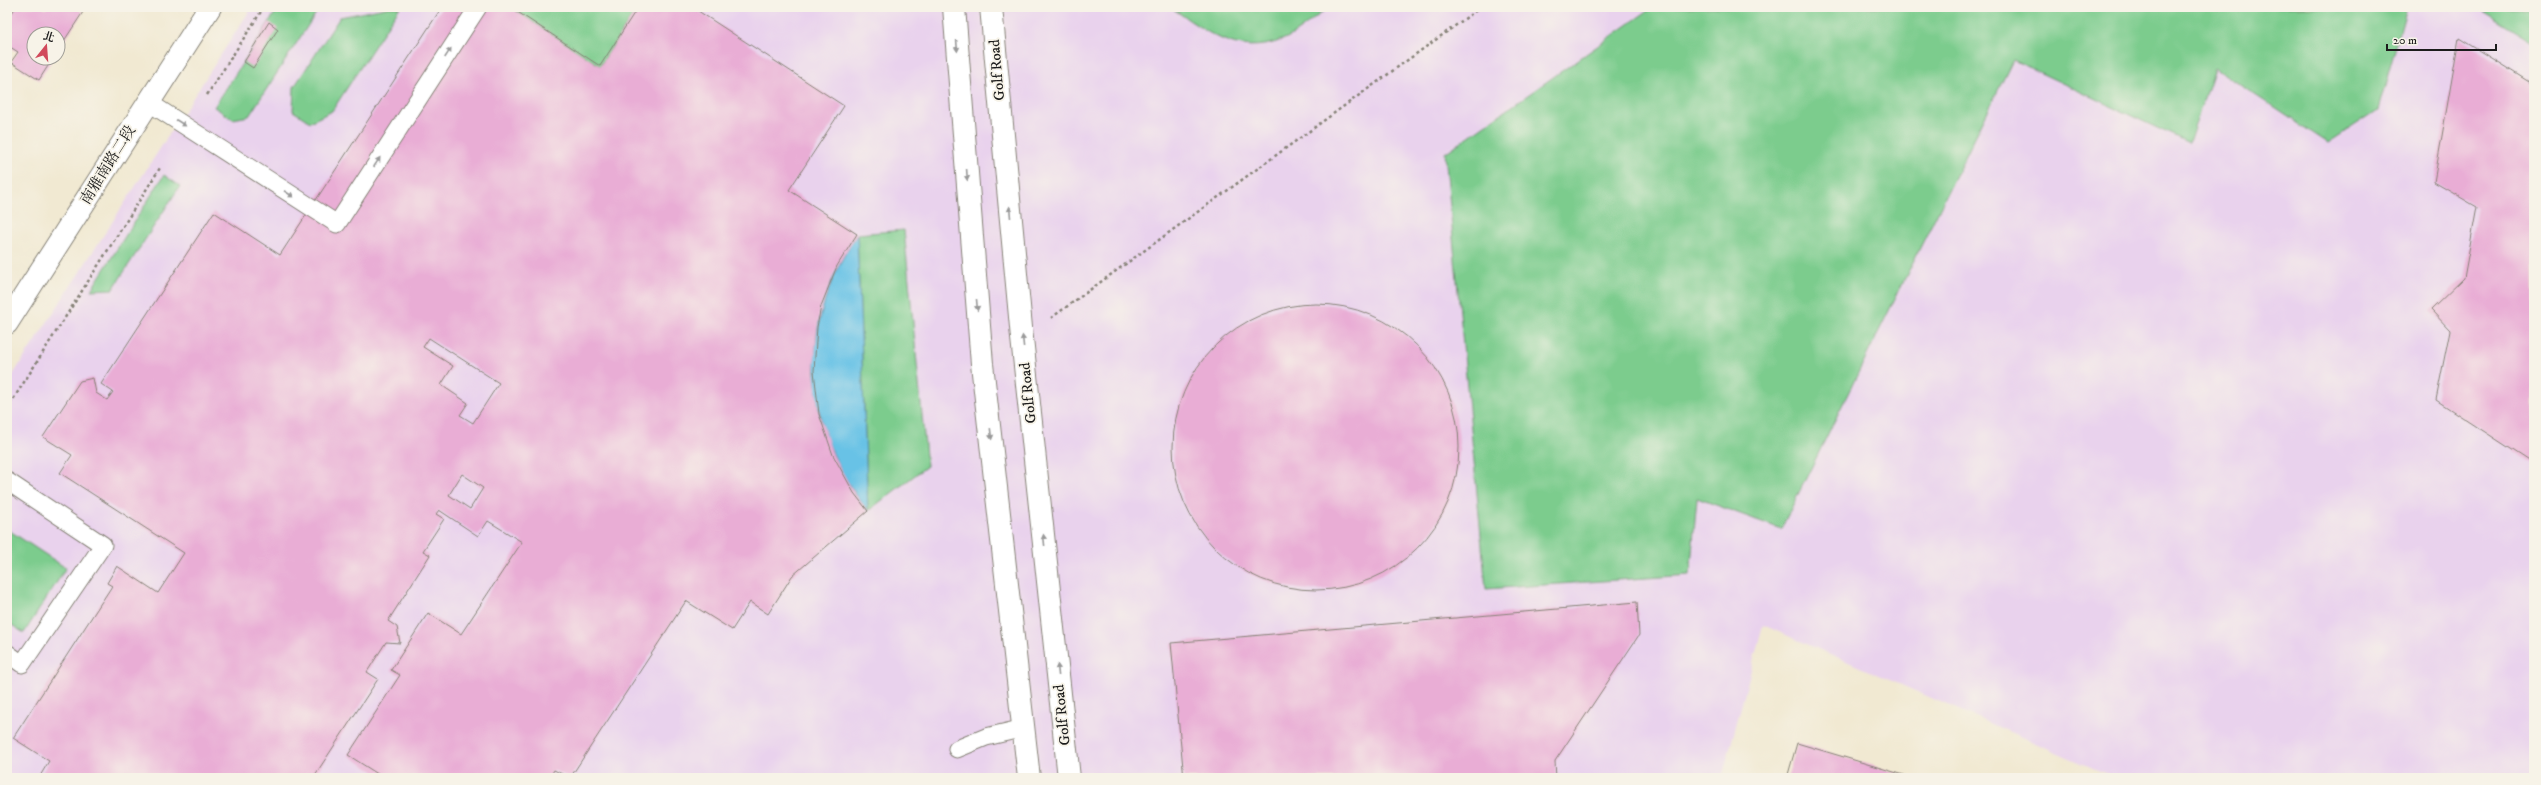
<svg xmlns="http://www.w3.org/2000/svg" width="2541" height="785" viewBox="0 0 2541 785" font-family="'IM FELL DW Pica','Noto Serif TC',serif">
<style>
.built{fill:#e9d2ed}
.green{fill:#7bcc8d;stroke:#4c7454}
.water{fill:#68c2e6;stroke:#426f81}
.building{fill:#e9add5;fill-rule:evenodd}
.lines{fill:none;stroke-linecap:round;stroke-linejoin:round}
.service-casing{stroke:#868277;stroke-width:19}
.minor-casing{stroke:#868277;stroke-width:24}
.tertiary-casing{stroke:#868277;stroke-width:24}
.path{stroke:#868277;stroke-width:2.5;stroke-dasharray:3 3;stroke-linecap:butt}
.service{stroke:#fff;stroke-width:17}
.minor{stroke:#fff;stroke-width:22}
.tertiary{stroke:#fff;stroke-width:22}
.oneway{fill:#999}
.labels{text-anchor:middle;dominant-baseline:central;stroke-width:3.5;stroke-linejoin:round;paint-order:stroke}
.street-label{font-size:15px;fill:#1c1c1c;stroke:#f7f3e8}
</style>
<rect width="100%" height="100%" fill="#f7f3e8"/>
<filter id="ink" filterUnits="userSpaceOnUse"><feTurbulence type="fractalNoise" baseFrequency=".025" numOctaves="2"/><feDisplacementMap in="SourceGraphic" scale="8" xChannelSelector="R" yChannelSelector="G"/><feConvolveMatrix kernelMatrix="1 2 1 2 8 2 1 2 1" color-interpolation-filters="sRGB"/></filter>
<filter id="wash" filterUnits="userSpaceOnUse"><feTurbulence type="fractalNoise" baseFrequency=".012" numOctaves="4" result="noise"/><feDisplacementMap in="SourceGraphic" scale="16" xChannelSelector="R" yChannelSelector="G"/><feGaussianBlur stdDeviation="0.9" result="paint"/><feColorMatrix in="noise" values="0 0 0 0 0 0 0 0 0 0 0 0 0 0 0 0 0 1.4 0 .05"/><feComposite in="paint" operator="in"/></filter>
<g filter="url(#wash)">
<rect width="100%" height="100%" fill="#f1e9d2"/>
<path class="built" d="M 252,7 L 2534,7 L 2534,778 L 2116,778 L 1763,625 L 1722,778 L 8,778 L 7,384 Z"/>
<path class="green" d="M 279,7 L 320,7 L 249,116 L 233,119 L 214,107 Z
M 390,7 L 400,7 L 332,111 L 310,122 L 293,111 L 294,87 L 340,17 Z
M 518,7 L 638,7 L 600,66 L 516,11 Z
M 1170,7 L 1329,7 C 1315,17 1298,34 1282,40 C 1236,58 1206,31 1170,7 Z
M 1653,7 L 2407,7 L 2378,110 L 2328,143 L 2214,68 L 2189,143 L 2013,60 L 1781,529 L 1697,498 L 1690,575 L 1486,589 L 1445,153 Z
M 2476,7 L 2534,7 L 2534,43 Z
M 164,175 L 180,186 L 113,289 L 91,290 Z
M 904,230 L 927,466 L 868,511 L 857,234 Z
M 7,529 L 66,568 L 24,633 L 7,622 Z"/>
<path class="water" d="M 857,234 L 868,511 C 800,426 797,325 857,234 Z"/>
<g id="blocks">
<path class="building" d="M 16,7 L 42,7 L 46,9 L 47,7 L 75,7 L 83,12 L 58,50 L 58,34 L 34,34 L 34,58 L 53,58 L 39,80 L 11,62 L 18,52 L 7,45 L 7,20 Z
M 442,7 L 510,7 L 600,66 L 638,7 L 692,7 L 844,106 L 789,190 L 857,234 L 837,266 L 821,306 L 817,327 L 814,371 L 819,414 L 833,455 L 854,493 L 868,511 L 792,576 L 768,614 L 750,602 L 732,630 L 686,601 L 570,778 L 554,770 L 549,778 L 384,778 L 348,755 L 400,675 L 391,670 L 428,613 L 461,634 L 522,542 L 488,521 L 478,536 L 439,510 L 436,514 L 444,519 L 423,551 L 430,555 L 388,621 L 397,627 L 400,643 L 386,642 L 367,672 L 378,679 L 315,775 L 320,778 L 43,778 L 40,776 L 49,761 L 13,738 L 112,586 L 107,583 L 117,566 L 158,593 L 184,553 L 60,473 L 72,455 L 43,437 L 80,381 L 93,378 L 96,393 L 107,400 L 113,392 L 101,384 L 214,212 L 280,255 ZM 429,338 L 499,383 L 473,423 L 460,415 L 468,403 L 441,385 L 453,366 L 423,347 ZM 462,474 L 483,488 L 470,509 L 449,495 Z
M 269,22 L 278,29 L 253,68 L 244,62 Z
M 2459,38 L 2534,85 L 2534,464 L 2436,400 L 2450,330 L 2431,310 L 2464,278 L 2477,207 L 2434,182 Z
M1173 447a143 143 0 1 1 286 0a143 143 0 1 1-286 0Z
M 1637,602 L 1639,635 L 1555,761 L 1556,778 L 1184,778 L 1171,643 Z
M 1797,743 L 1914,778 L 1787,778 Z"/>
</g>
</g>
<g filter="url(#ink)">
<use href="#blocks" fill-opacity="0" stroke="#868277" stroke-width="1"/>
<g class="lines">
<defs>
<path id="service" d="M 148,102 L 337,224 L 478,7
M 7,481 L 103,545 L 22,664 L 7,653
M 957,749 L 986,737 L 1024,728"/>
<path id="minor" d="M 954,7 L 982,364 L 1029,778
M 991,7 L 1022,338 L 1069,778"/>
<path id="tertiary" d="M 7,323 L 210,7"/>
</defs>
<use href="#service" class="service-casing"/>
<use href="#minor" class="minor-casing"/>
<use href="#tertiary" class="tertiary-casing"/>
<path class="path" d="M 207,95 L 264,7
M 1051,318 L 1481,7
M 7,409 L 160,168"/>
<use href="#service" class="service"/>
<use href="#minor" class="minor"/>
<use href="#tertiary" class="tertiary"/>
</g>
<defs><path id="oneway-solid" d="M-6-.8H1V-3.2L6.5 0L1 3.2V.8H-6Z"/></defs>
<g class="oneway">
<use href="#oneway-solid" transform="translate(957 46) rotate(86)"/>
<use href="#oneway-solid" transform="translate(448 53) rotate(-57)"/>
<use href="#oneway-solid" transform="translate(181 123) rotate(33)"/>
<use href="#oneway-solid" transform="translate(377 162) rotate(-57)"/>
<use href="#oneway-solid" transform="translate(967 175) rotate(86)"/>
<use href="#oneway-solid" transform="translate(289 194) rotate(33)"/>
<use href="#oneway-solid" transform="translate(1010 212) rotate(-95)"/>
<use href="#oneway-solid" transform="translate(977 305) rotate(85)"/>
<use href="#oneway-solid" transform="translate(1023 341) rotate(-96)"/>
<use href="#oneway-solid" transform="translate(991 434) rotate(83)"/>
<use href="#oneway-solid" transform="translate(1044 540) rotate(-96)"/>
<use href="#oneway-solid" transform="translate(1058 670) rotate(-96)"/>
</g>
</g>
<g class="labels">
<g class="street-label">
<text transform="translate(997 70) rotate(-95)">Golf Road</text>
<text transform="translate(108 165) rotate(-58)">南雅南路二段</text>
<text transform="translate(1028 393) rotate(-96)">Golf Road</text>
<text transform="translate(1062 715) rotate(-96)">Golf Road</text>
</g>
</g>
<rect width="2541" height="785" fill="none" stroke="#f7f3e8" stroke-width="24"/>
<g transform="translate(46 46) rotate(17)"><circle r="19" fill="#f7f3e8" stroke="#9f9d96"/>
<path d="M0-3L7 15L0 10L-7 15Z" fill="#d1495b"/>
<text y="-6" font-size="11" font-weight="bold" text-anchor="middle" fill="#1c1c1c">北</text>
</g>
<path d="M2387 44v6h109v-6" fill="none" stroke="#1c1c1c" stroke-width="2"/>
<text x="2393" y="44" font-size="12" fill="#1c1c1c" stroke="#f7f3e8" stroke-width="3" paint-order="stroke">20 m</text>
</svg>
